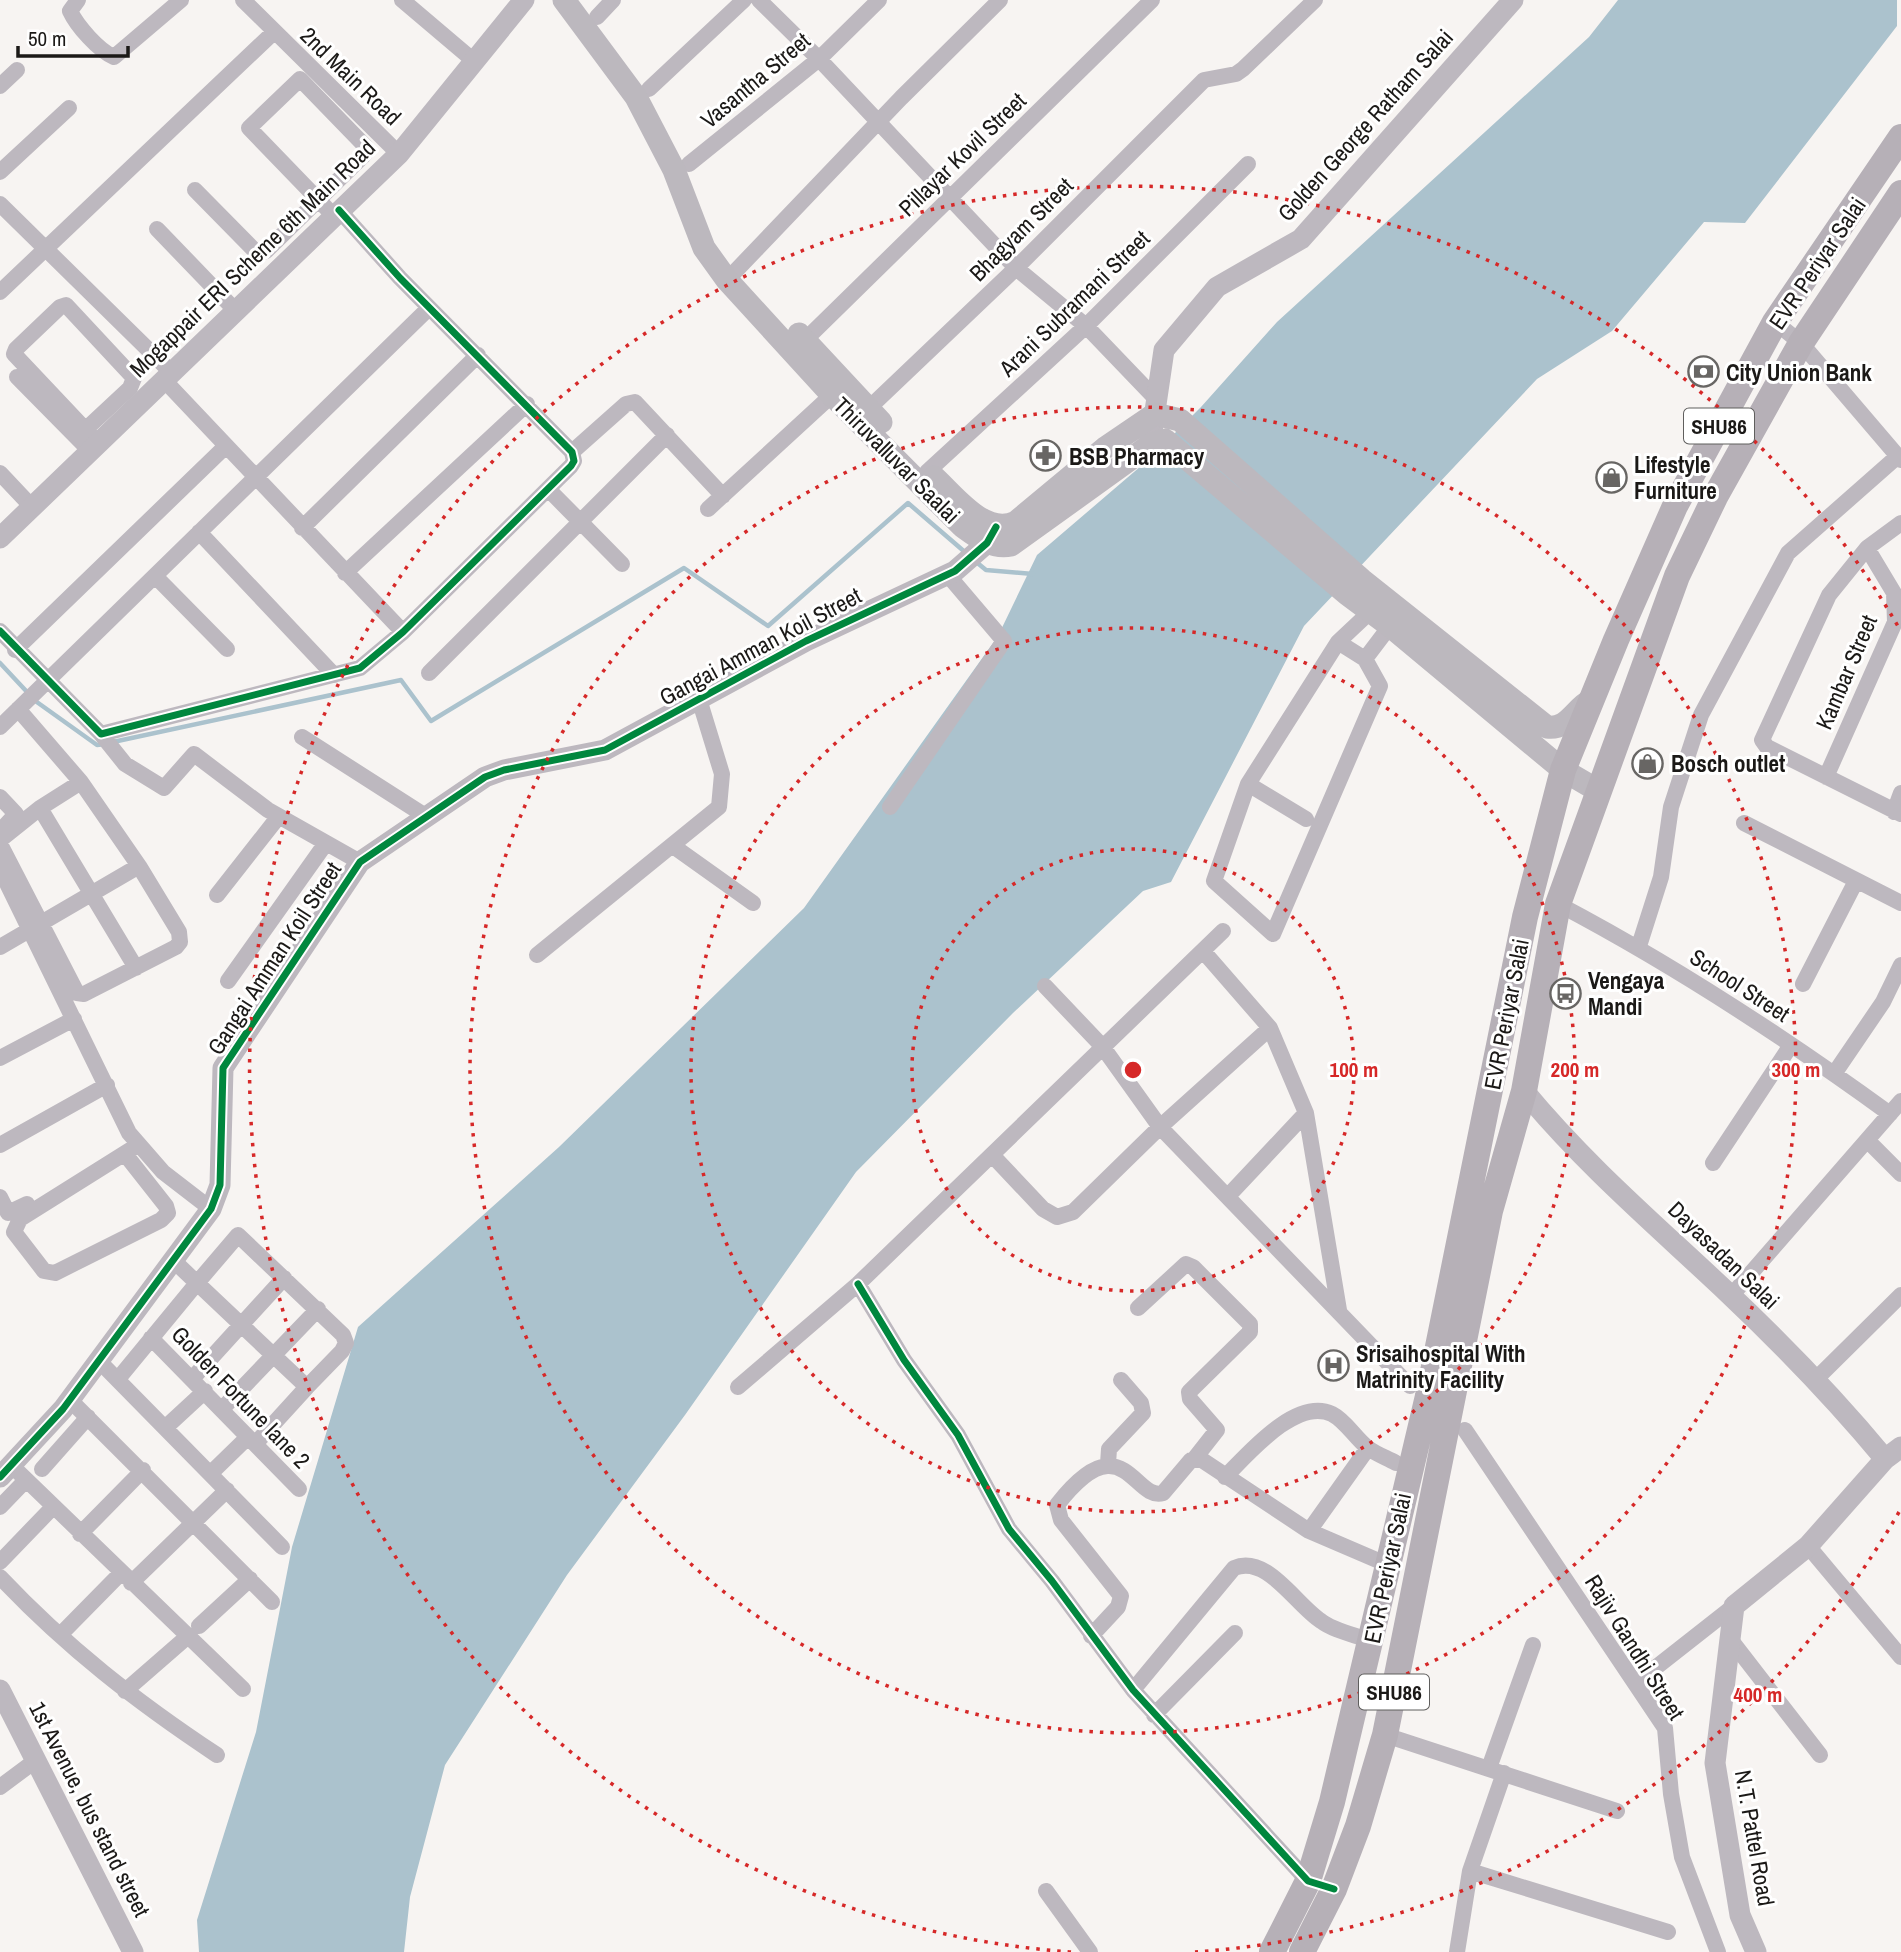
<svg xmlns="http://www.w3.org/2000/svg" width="1901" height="1952" viewBox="0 0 1901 1952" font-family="'Archivo Narrow',sans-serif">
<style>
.water{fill:#abc2cd}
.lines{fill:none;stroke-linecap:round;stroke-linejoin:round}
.stream{stroke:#abc2cd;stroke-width:4.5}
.minor{stroke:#bdb8bf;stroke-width:16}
.tertiary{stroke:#bdb8bf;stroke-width:21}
.secondary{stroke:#bcb8be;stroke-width:23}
.primary{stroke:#b6b0b7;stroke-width:26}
.cycleway-casing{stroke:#fff;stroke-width:11}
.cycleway{stroke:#00873e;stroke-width:7}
.ring{fill:none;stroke:#d62828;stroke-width:3.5;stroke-dasharray:3.5 7}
.labels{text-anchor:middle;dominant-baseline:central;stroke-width:6;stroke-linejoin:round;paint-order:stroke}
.shield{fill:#fff;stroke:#5f5e5d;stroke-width:2}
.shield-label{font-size:21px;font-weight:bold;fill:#1b1917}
.street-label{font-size:23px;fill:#1b1917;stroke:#fff}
.poi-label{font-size:23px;font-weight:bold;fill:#1b1917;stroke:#fff;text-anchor:start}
.centre{fill:#d62828;stroke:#fff;stroke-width:3.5}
.ring-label{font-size:21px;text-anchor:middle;font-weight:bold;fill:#d62828;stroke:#fff;stroke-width:6;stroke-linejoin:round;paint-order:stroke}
</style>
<rect width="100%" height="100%" fill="#f7f4f2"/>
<path class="water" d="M 1618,0 L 1897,0 L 1897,26 L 1745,223 L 1704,222 L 1612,331 L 1537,379 L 1304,626 L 1171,882 L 1143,891 L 1013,1013 L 856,1172 L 685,1415 L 567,1575 L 445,1765 L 410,1897 L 404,1952 L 199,1952 L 197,1920 L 256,1732 L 292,1547 L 358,1327 L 559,1147 L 804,908 L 998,636 L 1037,555 L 1148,460 L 1201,407 L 1277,322 L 1589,37 Z"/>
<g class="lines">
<path class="stream" d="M 975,561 L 986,570 L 1033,574
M 0,663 L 28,693
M 34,700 L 97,745 L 105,744
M 113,742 L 401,680 L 431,721 L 684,568 L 768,626 L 908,503 L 966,553"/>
<path class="minor" d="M 78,0 L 70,11 C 77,26 99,51 114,57 L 181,0
M 243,0 L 399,154
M 402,0 L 474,61
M 759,0 L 819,59 L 1016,268 L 1086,326 L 1157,400
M 597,17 L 613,0
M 0,86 L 17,70
M 649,89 L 744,0
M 689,164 L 819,59 L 879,0
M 0,172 L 69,108
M 195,190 L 258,254 L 266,251 L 364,155 L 365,146 L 300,79 L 249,128 L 333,215
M 0,204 L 171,372
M 157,229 L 235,310
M 727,280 L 901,98 L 1000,0
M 0,292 L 274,32
M 1775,322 L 1801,343 L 1901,460
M 805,340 L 1152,0
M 17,377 L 90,451
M 164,380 L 403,632
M 868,409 L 1016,268 L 1204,80 L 1236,74 L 1243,69 L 1315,0
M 86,429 L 130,388 L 134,378 L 66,305 L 60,307 L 16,349 L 14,354 L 98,443
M 572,452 L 626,404 L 635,402 L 723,496
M 927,472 L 1086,326 L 1248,164
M 0,473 L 32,507
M 549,490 L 622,564
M 708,509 L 832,395
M 1901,523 L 1867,548 L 1829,595 L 1762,740 L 1767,747 L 1901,814
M 302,528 L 478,355
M 199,532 L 334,675
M 345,573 L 527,404
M 155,576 L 227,649
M 1371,611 L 1338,642 L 1248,784 L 1214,881 L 1273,934 L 1380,686 L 1365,659 L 1390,626
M 0,631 L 101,734 L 360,668 L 403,632 L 571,466 L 574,461 L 572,452 L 400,278 L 339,210
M 1338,642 L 1365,659
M 15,650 L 226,446
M 429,673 L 667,435
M 18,709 L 81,782
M 0,727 L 429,308
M 101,734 L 125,764 L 164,788 L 194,754 L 268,810 L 360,862
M 302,737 L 427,817
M 1826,777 L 1895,622 L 1894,593 L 1867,548
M 1248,784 L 1306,819
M 0,797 L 16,814 L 2,829
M 890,807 L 1004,641 L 947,574
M 40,808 L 136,968
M 1894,812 L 1901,793
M 1744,823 L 1901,903
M 0,840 L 40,808 L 81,782 L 139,866 L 179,932 L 180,942 L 176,947 L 84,994 L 77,993 L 0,844
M 673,846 L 753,903
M 0,869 L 129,1133 L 163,1172 L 211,1209
M 217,895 L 279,816
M 1558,904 C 1674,965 1784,1037 1890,1114
M 1639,946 L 1661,877 L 1671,807 L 1701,715 L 1788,553 L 1898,456
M 0,947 L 139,866
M 1203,951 L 1270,1028 L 1306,1113 L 1339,1310
M 537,955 L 719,807 L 722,774 L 699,699
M 228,981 L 326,843
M 1803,984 L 1856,881
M 1045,986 L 1102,1046 L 1160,1127 L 1410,1386
M 0,1058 L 74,1019
M 1834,1074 L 1883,1002 L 1901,965
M 1867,1140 L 1901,1174
M 0,1145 L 107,1085
M 125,1154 L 166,1206 L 168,1213 L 161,1220 L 55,1273 L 44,1271 L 14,1232 L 20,1219 L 138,1145
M 993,1156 L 1043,1209 L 1057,1217 L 1073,1212 L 1160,1127 L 1270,1028
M 1713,1163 L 1791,1045
M 1229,1195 L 1306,1113
M 0,1197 L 8,1213 L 27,1204
M 858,1284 L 904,1360 L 958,1435 L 1009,1529 L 1052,1581 L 1133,1690 L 1308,1881 L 1314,1882
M 1731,1296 L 1901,1101
M 1138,1308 L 1186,1264 L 1193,1267 L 1250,1324 L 1250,1332 L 1189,1392 L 1190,1399 L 1217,1430 L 1195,1458
M 151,1338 L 299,1489
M 99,1361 L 282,1547
M 118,1379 L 197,1283 L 307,1387 L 342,1351 L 346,1343 L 343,1335 L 238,1235 L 197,1283 L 174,1261
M 192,1379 L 284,1278
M 1814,1381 L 1901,1295
M 738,1387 L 858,1284 L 1223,931
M 70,1400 L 272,1602
M 222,1409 L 318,1309
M 166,1427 L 205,1391
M 1465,1430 L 1665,1728 L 1671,1794 L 1682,1857 L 1718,1952
M 255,1444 L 307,1387
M 1108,1464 L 1109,1449 L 1143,1413 L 1141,1403 L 1121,1380
M 11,1465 L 243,1689
M 42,1469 L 88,1417
M 211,1473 L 248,1437
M 1225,1477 C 1248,1454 1296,1397 1332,1414 C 1346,1421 1355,1438 1368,1448 C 1376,1454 1387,1458 1396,1463
M 0,1507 L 26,1480
M 1309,1531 L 1368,1448
M 80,1534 L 143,1470
M 1808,1546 L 1901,1657
M 0,1562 L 53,1507
M 0,1577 C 66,1647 137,1702 217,1755
M 131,1583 L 227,1490
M 199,1626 L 250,1579
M 60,1635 L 121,1573
M 1091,1636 L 1118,1607 L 1121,1596 L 1061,1520 L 1057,1505 C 1123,1420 1134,1502 1163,1493 L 1191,1460 L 1202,1460 L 1309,1531 L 1386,1564
M 1730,1639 L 1820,1755
M 1636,1683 L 1734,1606
M 1133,1690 L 1234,1568 C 1267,1554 1295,1604 1321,1621 C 1334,1631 1356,1635 1371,1641
M 125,1691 L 187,1637
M 1154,1715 L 1235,1633
M 1385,1735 L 1617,1811
M 1489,1768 L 1533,1645
M 0,1787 L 35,1761
M 1470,1871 L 1668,1932
M 1046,1891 L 1090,1952
M 1457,1952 L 1470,1871 L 1504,1773"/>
<path class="tertiary" d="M 1150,445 L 1164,350 L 1217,287 L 1301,239 L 1513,0
M 0,538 L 399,154 L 524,0
M 1524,1091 C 1585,1165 1658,1227 1728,1293 C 1783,1345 1837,1401 1885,1459
M 0,1477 L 63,1409 L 211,1209 L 220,1185 L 223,1068 L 360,862 L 485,777 L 504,770 L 605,750 L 806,641 L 955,571 L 987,543 L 994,530
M 0,1690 L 133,1952
M 1756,1952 L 1740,1915 L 1715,1763 L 1734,1606 L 1808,1546 L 1885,1459 L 1901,1447"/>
<path class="secondary" d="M 564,0 L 636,97 L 674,170 L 704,248 L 727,280 L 832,395 L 962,526 C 977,537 992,549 1011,545 L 1150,445 L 1165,440 L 1347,594 L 1390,626 L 1563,770 L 1597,790
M 799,334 L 881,422
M 934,477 C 955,496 985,537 1016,522 L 1105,448 L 1155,414 L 1180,420 L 1362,580 L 1547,727 C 1568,730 1574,709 1591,700"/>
<path class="primary" d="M 1272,1952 L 1308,1881 L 1332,1802 L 1428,1396 L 1525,917 L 1563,770 L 1616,640 L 1675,506 L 1775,322 L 1901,137
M 1302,1952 L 1334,1889 L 1358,1826 L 1385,1735 L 1490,1211 L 1524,1091 L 1558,904 L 1677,576 L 1715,497 L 1801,343 L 1901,193"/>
<defs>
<path id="cycleway" d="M 0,631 L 101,734 L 360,668 L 403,632 L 571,466 L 574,461 L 572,452 L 400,278 L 339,210
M 858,1284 L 904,1360 L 958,1435 L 1009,1529 L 1052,1581 L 1133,1690 L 1308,1881 L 1334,1889
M 0,1477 L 63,1409 L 211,1209 L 220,1185 L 223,1068 L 360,862 L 485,777 L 504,770 L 605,750 L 806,641 L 955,571 L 987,543 L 996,527"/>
</defs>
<use href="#cycleway" class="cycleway-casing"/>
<use href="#cycleway" class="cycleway"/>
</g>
<g class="ring">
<circle cx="1133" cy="1070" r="221"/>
<circle cx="1133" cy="1070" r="442"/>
<circle cx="1133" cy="1070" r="663"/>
<path d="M1899 1512A884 884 0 0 1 1195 1952M1071 1952A884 884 0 1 1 1899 628"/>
</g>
<defs>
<symbol id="bank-ring" viewBox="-11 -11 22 22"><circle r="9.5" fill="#fff" stroke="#686664" stroke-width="1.5"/><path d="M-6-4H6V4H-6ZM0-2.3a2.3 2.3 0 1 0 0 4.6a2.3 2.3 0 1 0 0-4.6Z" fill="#686664"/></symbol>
<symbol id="pharmacy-ring" viewBox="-11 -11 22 22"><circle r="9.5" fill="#fff" stroke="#686664" stroke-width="1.5"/><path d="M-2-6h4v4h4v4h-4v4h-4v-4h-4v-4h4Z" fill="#686664"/></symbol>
<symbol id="shop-ring" viewBox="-11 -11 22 22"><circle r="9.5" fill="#fff" stroke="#686664" stroke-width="1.5"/><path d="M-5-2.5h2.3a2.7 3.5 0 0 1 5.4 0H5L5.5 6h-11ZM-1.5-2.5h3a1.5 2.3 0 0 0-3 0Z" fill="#686664"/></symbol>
<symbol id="bus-ring" viewBox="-11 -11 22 22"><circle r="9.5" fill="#fff" stroke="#686664" stroke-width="1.5"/><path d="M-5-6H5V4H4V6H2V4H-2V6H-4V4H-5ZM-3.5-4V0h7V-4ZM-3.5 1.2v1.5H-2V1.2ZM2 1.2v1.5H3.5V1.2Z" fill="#686664"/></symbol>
<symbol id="hospital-ring" viewBox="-11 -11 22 22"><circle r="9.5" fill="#fff" stroke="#686664" stroke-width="1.5"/><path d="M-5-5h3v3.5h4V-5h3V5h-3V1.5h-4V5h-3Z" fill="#686664"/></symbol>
</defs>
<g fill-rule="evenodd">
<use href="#bank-ring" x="1686" y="354" width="35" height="35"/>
<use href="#pharmacy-ring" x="1028" y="438" width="35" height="35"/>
<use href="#shop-ring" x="1594" y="460" width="35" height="35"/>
<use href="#shop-ring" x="1630" y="746" width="35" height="35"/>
<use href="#bus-ring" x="1548" y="976" width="35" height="35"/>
<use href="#hospital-ring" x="1316" y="1348" width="35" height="35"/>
</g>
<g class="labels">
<g class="shield">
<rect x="1684" y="408.5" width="70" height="35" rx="5"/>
<rect x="1359" y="1674.5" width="70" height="35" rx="5"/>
</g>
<g class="shield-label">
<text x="1719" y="426">SHU86</text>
<text x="1394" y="1692">SHU86</text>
</g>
<g class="street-label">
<text transform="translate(351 76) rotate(44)">2nd Main Road</text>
<text transform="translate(755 80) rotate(-40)">Vasantha Street</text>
<text transform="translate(1365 125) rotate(-48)">Golden George Ratham Salai</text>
<text transform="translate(962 154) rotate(-44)">Pillayar Kovil Street</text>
<text transform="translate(1021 229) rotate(-45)">Bhagyam Street</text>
<text transform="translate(252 258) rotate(-44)">Mogappair ERI Scheme 6th Main Road</text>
<text transform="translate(1817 263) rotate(-56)">EVR Periyar Salai</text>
<text transform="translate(1074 303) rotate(-44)">Arani Subramani Street</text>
<text transform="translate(897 460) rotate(45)">Thiruvalluvar Saalai</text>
<text transform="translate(760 646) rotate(-28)">Gangai Amman Koil Street</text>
<text transform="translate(1846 672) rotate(-67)">Kambar Street</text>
<text transform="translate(274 958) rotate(-57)">Gangai Amman Koil Street</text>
<text transform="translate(1740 985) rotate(33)">School Street</text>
<text transform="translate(1506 1014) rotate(-79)">EVR Periyar Salai</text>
<text transform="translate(1724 1255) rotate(44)">Dayasadan Salai</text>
<text transform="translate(241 1397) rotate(46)">Golden Fortune lane 2</text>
<text transform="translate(1387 1568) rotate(-78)">EVR Periyar Salai</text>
<text transform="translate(1635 1647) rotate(58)">Rajiv Gandhi Street</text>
<text transform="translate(90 1809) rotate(63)">1st Avenue, bus stand street</text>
<text transform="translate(1755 1838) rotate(80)">N.T. Pattel Road</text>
</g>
<g class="poi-label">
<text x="1726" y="372">City Union Bank</text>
<text x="1069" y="456">BSB Pharmacy</text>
<text x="1634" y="464">Lifestyle<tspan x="1634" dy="26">Furniture</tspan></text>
<text x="1671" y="763">Bosch outlet</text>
<text x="1588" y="980">Vengaya<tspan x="1588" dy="26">Mandi</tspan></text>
<text x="1356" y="1353">Srisaihospital With<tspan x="1356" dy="26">Matrinity Facility</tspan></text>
</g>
</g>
<circle cx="1133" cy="1070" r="10" class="centre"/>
<g class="ring-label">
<text x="1354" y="1077">100 m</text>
<text x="1575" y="1077">200 m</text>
<text x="1796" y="1077">300 m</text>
<text x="1758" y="1702">400 m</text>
</g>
<path d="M18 46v10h110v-10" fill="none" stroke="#1b1917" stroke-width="3.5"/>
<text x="28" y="46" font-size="21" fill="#1b1917" stroke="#ffffff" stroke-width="5" paint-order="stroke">50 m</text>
</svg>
